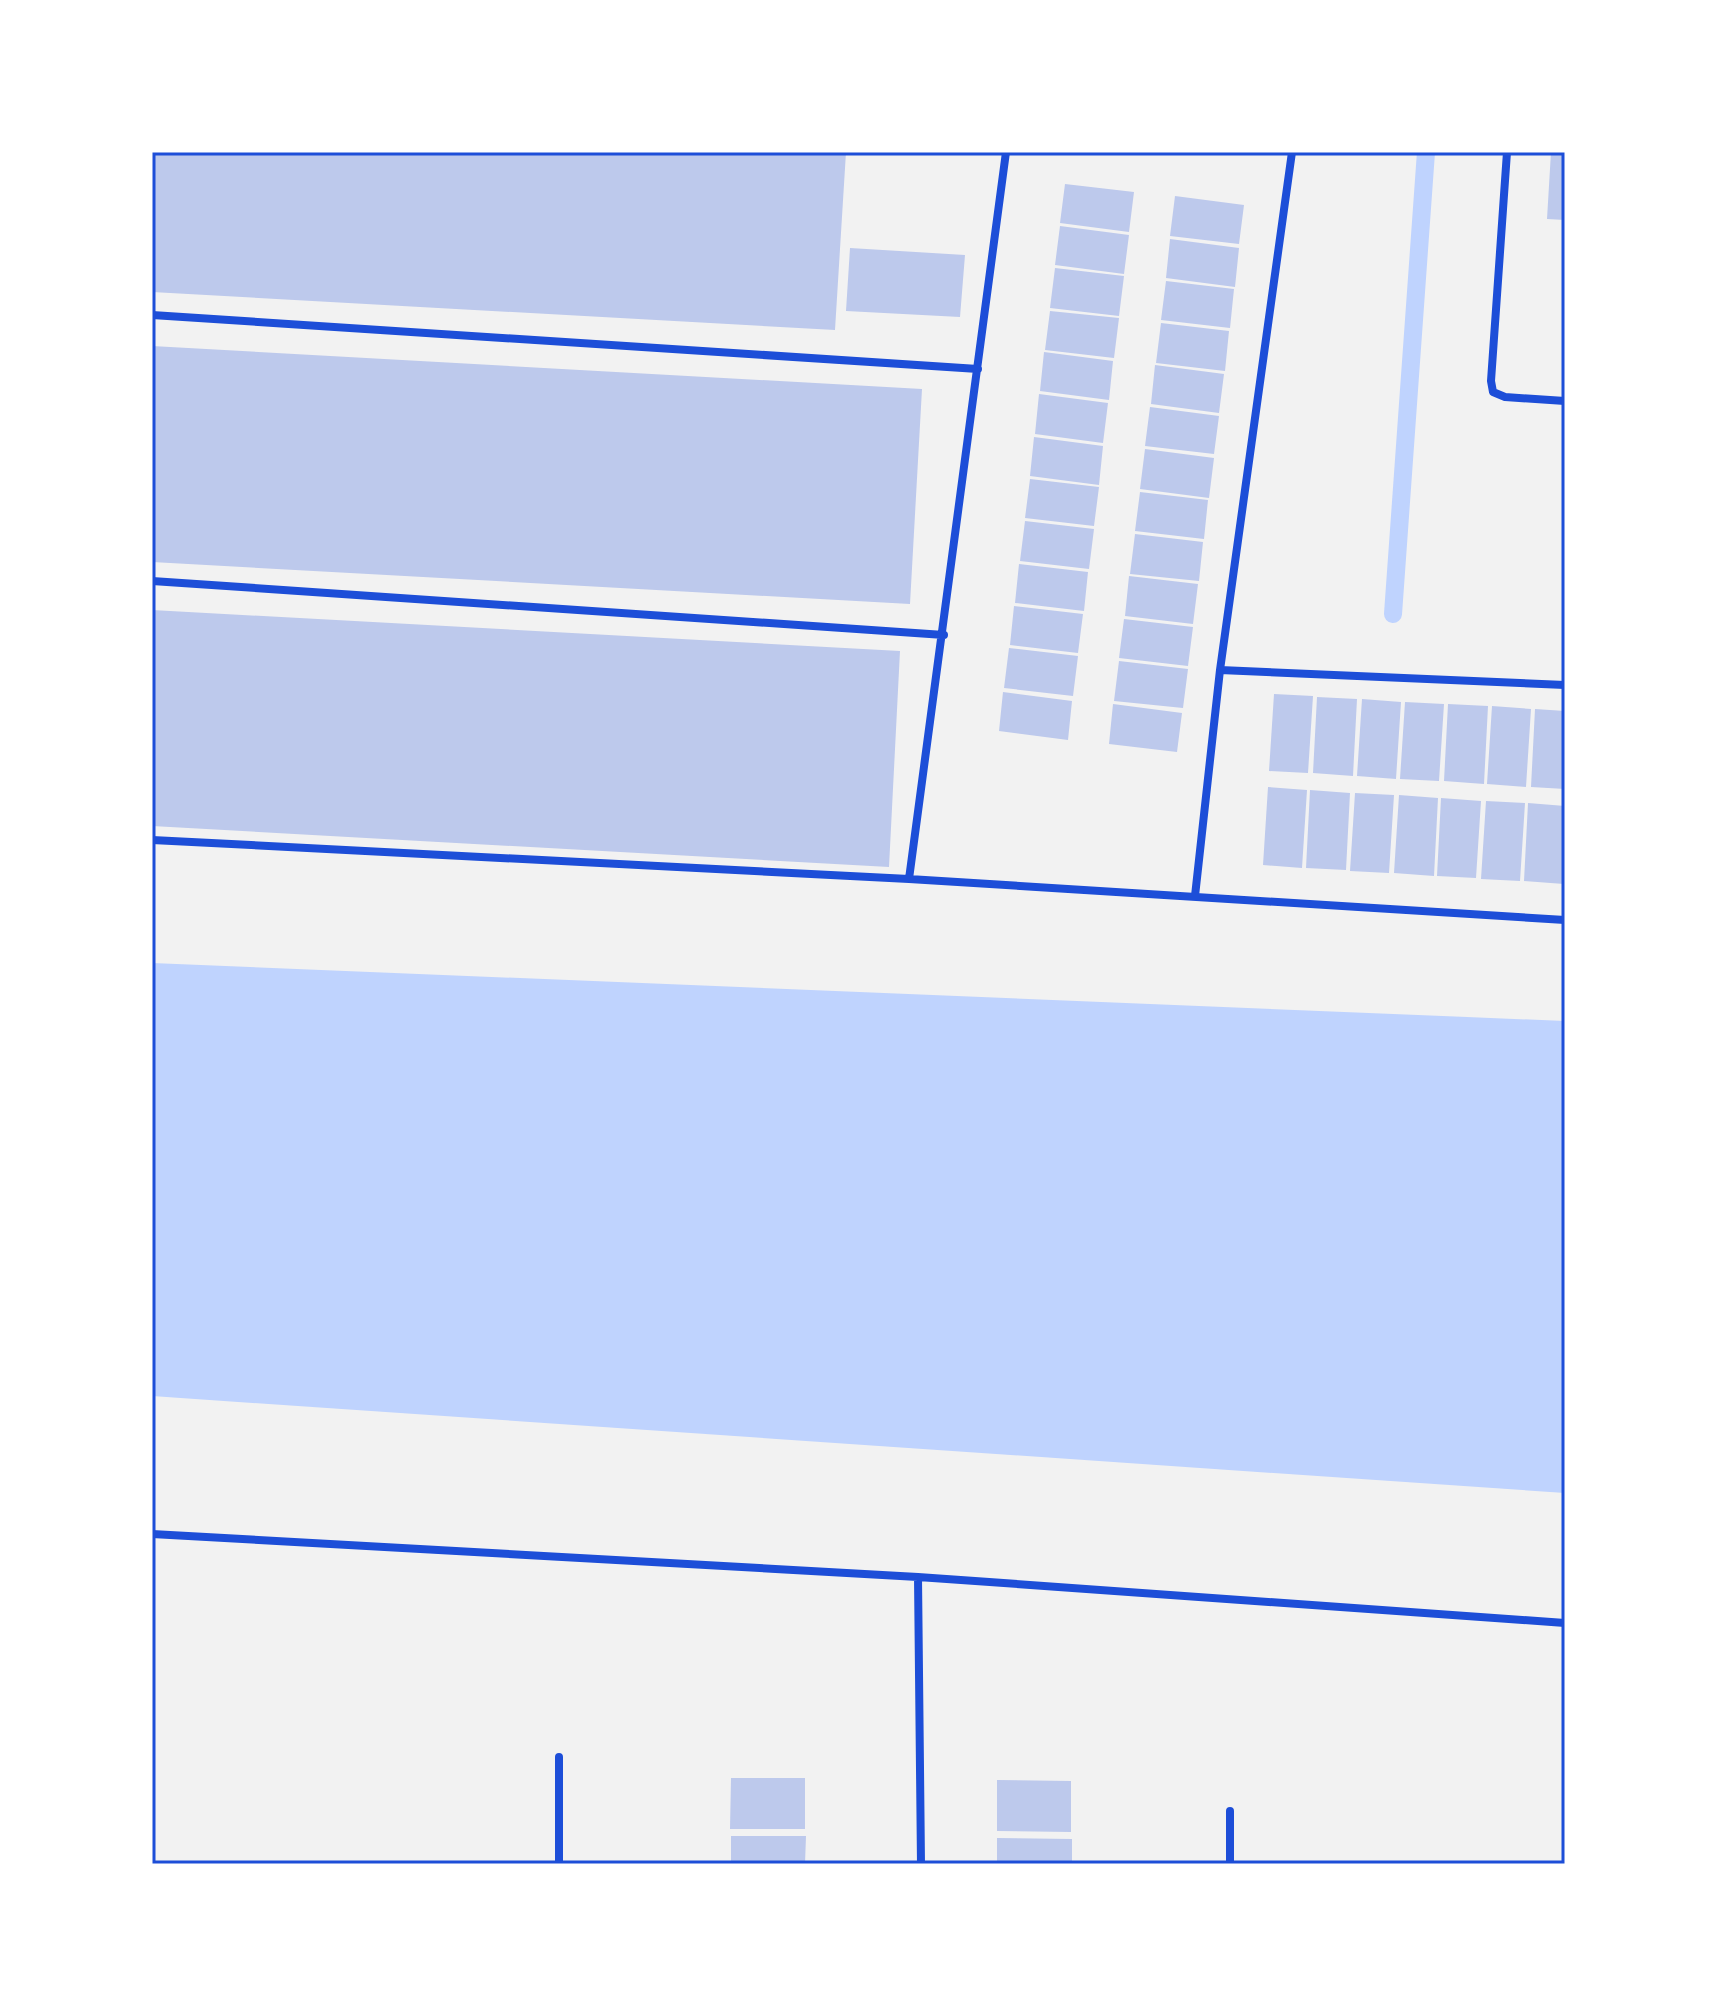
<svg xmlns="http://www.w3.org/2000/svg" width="1717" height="2016" viewBox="0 0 1717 2016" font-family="Rubik,sans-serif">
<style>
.water{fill:#bfd3fe}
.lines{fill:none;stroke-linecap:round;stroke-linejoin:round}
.stream{stroke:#bfd3fe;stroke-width:18}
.building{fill:#bdc9ec}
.minor{stroke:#1d4ed8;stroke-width:8}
.neatline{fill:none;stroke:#1d4ed8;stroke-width:3}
</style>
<rect width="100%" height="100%" fill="#f2f2f2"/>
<path class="water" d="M 152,963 L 1565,1021 L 1565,1493 L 152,1396 Z"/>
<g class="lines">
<path class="stream" d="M 1393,614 L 1426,152"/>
</g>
<path class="building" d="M 152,152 L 846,152 L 835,330 L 152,292 Z
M 1551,152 L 1565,152 L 1565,220 L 1547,219 Z
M 1065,184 L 1134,192 L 1129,232 L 1060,223 Z
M 1175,196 L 1244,205 L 1239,244 L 1170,236 Z
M 1060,226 L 1129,235 L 1124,274 L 1055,265 Z
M 1170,239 L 1239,248 L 1235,287 L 1166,278 Z
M 850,248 L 965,255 L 960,317 L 846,311 Z
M 1055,268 L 1124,276 L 1119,316 L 1050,308 Z
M 1166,281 L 1234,289 L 1230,328 L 1161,320 Z
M 1050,311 L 1119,318 L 1114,358 L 1045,350 Z
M 1161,323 L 1229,331 L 1225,371 L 1156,363 Z
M 152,346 L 922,389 L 910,604 L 152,562 Z
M 1044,352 L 1113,361 L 1109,400 L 1040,391 Z
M 1155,365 L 1224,374 L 1219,413 L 1151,404 Z
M 1039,394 L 1108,403 L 1103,443 L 1035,434 Z
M 1150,407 L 1219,416 L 1214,454 L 1145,446 Z
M 1034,437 L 1103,446 L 1099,485 L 1030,476 Z
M 1145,449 L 1214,458 L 1209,498 L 1140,489 Z
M 1030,479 L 1099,487 L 1094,526 L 1025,518 Z
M 1140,492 L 1208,500 L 1204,539 L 1135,531 Z
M 1025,521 L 1094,529 L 1089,569 L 1020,561 Z
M 1135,534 L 1203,542 L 1199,581 L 1130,574 Z
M 1019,564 L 1088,572 L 1084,611 L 1015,603 Z
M 1129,576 L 1198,584 L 1193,624 L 1125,616 Z
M 1014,606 L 1083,614 L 1078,653 L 1010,645 Z
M 152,610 L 900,651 L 889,867 L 152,826 Z
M 1124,619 L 1193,627 L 1188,666 L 1119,658 Z
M 1009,648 L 1078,656 L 1073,696 L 1004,688 Z
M 1119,661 L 1188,669 L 1183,708 L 1114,701 Z
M 1003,692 L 1072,701 L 1068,740 L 999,731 Z
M 1274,694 L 1313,696 L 1308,773 L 1269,771 Z
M 1317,697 L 1357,699 L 1353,776 L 1313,773 Z
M 1362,699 L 1401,702 L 1396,779 L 1357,776 Z
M 1405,702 L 1444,704 L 1439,781 L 1400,779 Z
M 1113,704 L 1182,713 L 1177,752 L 1109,744 Z
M 1448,704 L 1488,706 L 1484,784 L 1444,781 Z
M 1492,706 L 1531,709 L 1526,787 L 1487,784 Z
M 1535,709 L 1565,711 L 1565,789 L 1531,787 Z
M 1268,787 L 1307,790 L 1302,868 L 1263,865 Z
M 1310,790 L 1350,793 L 1346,870 L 1306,868 Z
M 1355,793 L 1394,795 L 1389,873 L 1350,871 Z
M 1399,795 L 1438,798 L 1434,876 L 1394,873 Z
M 1441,798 L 1481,801 L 1476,878 L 1437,876 Z
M 1486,801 L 1525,803 L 1520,881 L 1481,879 Z
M 1528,803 L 1565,806 L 1564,884 L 1524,881 Z
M 731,1778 L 805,1778 L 805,1829 L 730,1829 Z
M 997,1780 L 1071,1781 L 1071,1832 L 997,1831 Z
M 731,1836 L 806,1836 L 805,1864 L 731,1864 Z
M 997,1838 L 1072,1839 L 1072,1864 L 997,1864 Z"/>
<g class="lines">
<path class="minor" d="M 1507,152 L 1491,381 L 1493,392 L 1505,397 L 1565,401
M 152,315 L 978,369
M 152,581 L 944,635
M 1220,670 L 1565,685
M 152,840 L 909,879 L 1565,920
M 909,879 L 1006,152
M 1195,896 L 1220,670 L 1292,152
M 152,1534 L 918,1577 L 1565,1623
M 918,1577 L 921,1864
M 559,1757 L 559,1864
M 1230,1811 L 1230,1864"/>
</g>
<rect width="1717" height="2016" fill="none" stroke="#ffffff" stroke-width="308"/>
<rect x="154" y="154" width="1409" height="1708" class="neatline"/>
</svg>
